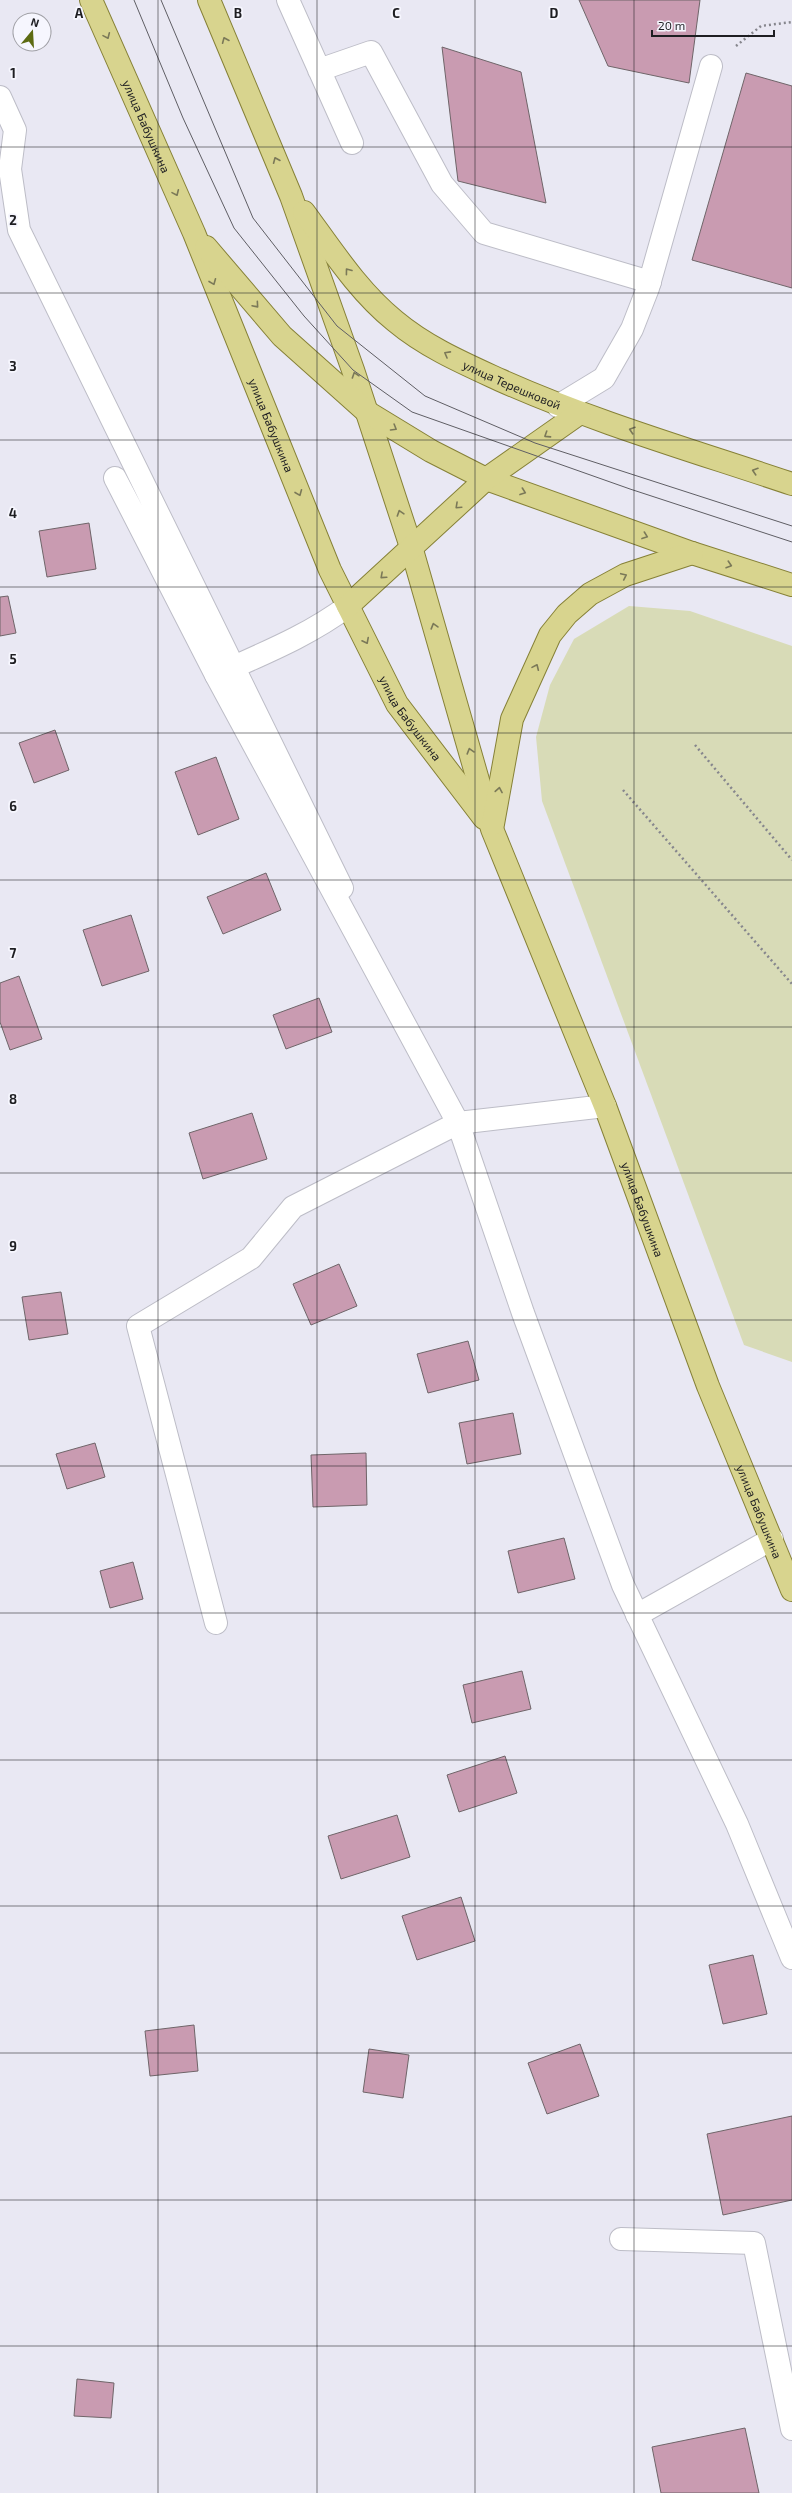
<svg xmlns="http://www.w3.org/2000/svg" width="792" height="2493" viewBox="0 0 792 2493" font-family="'Exo 2',sans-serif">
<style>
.green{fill:#d8dbb7}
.building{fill:#c99bb1;stroke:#6f6569}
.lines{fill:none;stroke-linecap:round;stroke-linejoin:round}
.lane-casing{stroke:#bdbdc7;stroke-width:24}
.street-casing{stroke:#bdbdc7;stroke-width:24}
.primary-casing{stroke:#868137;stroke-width:24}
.path{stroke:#86868d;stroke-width:2.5;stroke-dasharray:2 3;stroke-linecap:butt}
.lane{stroke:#fff;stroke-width:22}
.street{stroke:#fff;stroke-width:22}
.primary{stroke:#d8d48e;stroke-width:22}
.tram{stroke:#5f5e64;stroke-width:1}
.oneway{stroke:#7b7958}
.grid{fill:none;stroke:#1e1e22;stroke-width:1;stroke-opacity:0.55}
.labels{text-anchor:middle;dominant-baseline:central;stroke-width:3.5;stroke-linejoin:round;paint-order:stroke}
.street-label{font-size:12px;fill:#1e1e22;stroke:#f6f6fe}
.grid-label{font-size:13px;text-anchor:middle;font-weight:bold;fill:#1e1e22;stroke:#f6f6fe;stroke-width:3.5;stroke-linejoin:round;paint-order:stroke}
</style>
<rect width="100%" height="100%" fill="#e9e8f3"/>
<path class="green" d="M 629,606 L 690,611 L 792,646 L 792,1362 L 744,1345 L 542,801 L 536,737 L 550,685 L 574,639 Z"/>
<path class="building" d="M 579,0 L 700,0 L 689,83 L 608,66 Z
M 442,47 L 521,72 L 546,203 L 458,181 Z
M 746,73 L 792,86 L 792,288 L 692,260 Z
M 89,523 L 96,569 L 47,577 L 39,531 Z
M 8,596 L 16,633 L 0,636 L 0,597 Z
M 55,730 L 69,770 L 34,783 L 19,743 Z
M 216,757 L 239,819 L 198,835 L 175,772 Z
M 266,873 L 281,910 L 223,934 L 207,897 Z
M 131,915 L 149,971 L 102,986 L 83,930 Z
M 19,976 L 42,1039 L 10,1050 L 0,1022 L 0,983 Z
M 319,998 L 332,1032 L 286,1049 L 273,1015 Z
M 252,1113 L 267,1159 L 203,1179 L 189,1133 Z
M 339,1264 L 357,1306 L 311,1325 L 293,1284 Z
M 61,1292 L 68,1334 L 29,1340 L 22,1297 Z
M 468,1341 L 479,1380 L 428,1393 L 417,1354 Z
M 513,1413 L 521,1454 L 467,1464 L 459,1423 Z
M 95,1443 L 105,1477 L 67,1489 L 56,1454 Z
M 366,1453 L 367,1505 L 313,1507 L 311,1455 Z
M 564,1538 L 575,1579 L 518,1593 L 508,1551 Z
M 133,1562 L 143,1599 L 110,1608 L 100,1571 Z
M 522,1671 L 531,1709 L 472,1723 L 463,1685 Z
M 505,1756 L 517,1793 L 459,1812 L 447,1775 Z
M 397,1815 L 410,1857 L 341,1879 L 328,1836 Z
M 461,1897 L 475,1941 L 417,1960 L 402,1916 Z
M 753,1955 L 767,2014 L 723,2024 L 709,1965 Z
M 194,2025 L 198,2071 L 150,2076 L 145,2031 Z
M 580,2044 L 599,2096 L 547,2114 L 528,2063 Z
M 369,2049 L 409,2055 L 403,2098 L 363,2092 Z
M 792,2116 L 792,2200 L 723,2215 L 707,2134 Z
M 77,2379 L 114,2383 L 111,2418 L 74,2416 Z
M 745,2428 L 759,2493 L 661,2493 L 652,2447 Z"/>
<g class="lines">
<defs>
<path id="lane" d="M 288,0 L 352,143
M 319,70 L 371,52 L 442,184 L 484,233 L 650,282
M 0,97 L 15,130 L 10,169 L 19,230 L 342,888
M 216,675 L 115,478 L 227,690
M 637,1615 L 772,1539"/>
<path id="street" d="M 558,406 L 604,378 L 632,329 L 648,288 L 711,66
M 348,606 C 308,636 262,654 216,675 L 458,1123 L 523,1313 L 623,1585 L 737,1824 L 792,1958
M 216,1623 L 138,1326 L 251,1258 L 293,1207 L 458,1123 L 605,1106
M 621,2239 L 754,2243 L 792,2429"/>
<g id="primary">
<path id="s1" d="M 91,0 L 194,233 L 330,570 L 397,704 L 484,818"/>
<path id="s2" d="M 209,0 L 291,196 L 353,370 L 412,550 L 492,829 L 605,1106 L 708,1386 L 792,1590"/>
<path id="s3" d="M 304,212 C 332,250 358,291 395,321 C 426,347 463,363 500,380 C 594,422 694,451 792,484"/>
<path d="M 206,247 L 282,336 L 367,412 L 431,451 L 486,479 L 692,553 L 792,585"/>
<path d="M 348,606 L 486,479 L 580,413"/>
<path d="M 493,824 L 512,719 L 550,635 L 567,614 L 590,594 L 625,575 L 692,553"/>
</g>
</defs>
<use href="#lane" class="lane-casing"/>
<use href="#street" class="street-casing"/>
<use href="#primary" class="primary-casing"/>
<path class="path" d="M 736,46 L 761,26 L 792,22
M 695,745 L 792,860
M 623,790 L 792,984"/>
<use href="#lane" class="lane"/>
<use href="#street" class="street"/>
<use href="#primary" class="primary"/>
<path class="tram" d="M 134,0 L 183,118 L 234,228 L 304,316 L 353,370 L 412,412 L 630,489 L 792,542
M 161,0 L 253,218 L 337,326 L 425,396 L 535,443 L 792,526"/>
</g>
<defs><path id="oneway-chevron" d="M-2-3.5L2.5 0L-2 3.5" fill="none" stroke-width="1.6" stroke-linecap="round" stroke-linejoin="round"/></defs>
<g class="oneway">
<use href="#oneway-chevron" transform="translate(107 36) rotate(66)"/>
<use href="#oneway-chevron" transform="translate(225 40) rotate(-113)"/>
<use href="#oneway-chevron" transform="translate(276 160) rotate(-113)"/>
<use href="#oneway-chevron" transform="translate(176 193) rotate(66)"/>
<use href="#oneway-chevron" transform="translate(348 271) rotate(-127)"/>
<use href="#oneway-chevron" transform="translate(213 282) rotate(68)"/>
<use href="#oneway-chevron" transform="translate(256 305) rotate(49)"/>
<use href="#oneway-chevron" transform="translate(447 354) rotate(-151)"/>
<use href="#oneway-chevron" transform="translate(355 375) rotate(-109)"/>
<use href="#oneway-chevron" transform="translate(394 428) rotate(31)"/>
<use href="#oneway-chevron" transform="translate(632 430) rotate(-162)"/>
<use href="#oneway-chevron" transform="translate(547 435) rotate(147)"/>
<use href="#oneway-chevron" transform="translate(755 471) rotate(-162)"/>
<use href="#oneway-chevron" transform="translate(523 492) rotate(20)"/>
<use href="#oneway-chevron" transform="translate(299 493) rotate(68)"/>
<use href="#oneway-chevron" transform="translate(458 506) rotate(137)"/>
<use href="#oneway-chevron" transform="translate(400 513) rotate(-108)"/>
<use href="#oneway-chevron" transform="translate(645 536) rotate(20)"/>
<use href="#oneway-chevron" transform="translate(729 565) rotate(18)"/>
<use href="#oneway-chevron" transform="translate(383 576) rotate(138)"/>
<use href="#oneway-chevron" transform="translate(624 576) rotate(-25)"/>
<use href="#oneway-chevron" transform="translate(434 626) rotate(-106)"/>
<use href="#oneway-chevron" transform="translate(366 641) rotate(63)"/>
<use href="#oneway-chevron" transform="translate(536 667) rotate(-66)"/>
<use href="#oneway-chevron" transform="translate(470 751) rotate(-106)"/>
<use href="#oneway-chevron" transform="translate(499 790) rotate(-80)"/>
</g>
<path class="grid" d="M 158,0 L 158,2493M 317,0 L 317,2493M 475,0 L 475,2493M 634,0 L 634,2493M 0,147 L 792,147M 0,293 L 792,293M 0,440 L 792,440M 0,587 L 792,587M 0,733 L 792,733M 0,880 L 792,880M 0,1027 L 792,1027M 0,1173 L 792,1173M 0,1320 L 792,1320M 0,1466 L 792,1466M 0,1613 L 792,1613M 0,1760 L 792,1760M 0,1906 L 792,1906M 0,2053 L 792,2053M 0,2200 L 792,2200M 0,2346 L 792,2346"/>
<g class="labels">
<g class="street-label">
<text stroke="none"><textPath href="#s1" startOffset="138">улица Бабушкина</textPath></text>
<text stroke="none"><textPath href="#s3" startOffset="276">улица Терешковой</textPath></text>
<text stroke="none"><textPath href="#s1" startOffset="462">улица Бабушкина</textPath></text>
<text stroke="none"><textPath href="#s1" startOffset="787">улица Бабушкина</textPath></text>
<text stroke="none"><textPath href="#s2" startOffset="1286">улица Бабушкина</textPath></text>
<text stroke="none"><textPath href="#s2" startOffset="1610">улица Бабушкина</textPath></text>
</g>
</g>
<g class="grid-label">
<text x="79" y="18">A</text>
<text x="238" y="18">B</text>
<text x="396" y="18">C</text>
<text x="554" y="18">D</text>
<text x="13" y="78">1</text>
<text x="13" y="225">2</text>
<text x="13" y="371">3</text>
<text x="13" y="518">4</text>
<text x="13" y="664">5</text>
<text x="13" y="811">6</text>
<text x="13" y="958">7</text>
<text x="13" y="1104">8</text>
<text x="13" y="1251">9</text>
</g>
<g transform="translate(32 32) rotate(18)"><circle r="19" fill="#f6f6fe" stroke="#a0a0a6"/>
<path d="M0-3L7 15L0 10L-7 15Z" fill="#5d6b13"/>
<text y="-6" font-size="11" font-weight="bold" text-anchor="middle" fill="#1e1e22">N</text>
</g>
<path d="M652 30v6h122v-6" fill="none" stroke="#1e1e22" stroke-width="2"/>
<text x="658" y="30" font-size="12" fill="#1e1e22" stroke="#f6f6fe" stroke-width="3" paint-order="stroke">20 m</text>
</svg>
